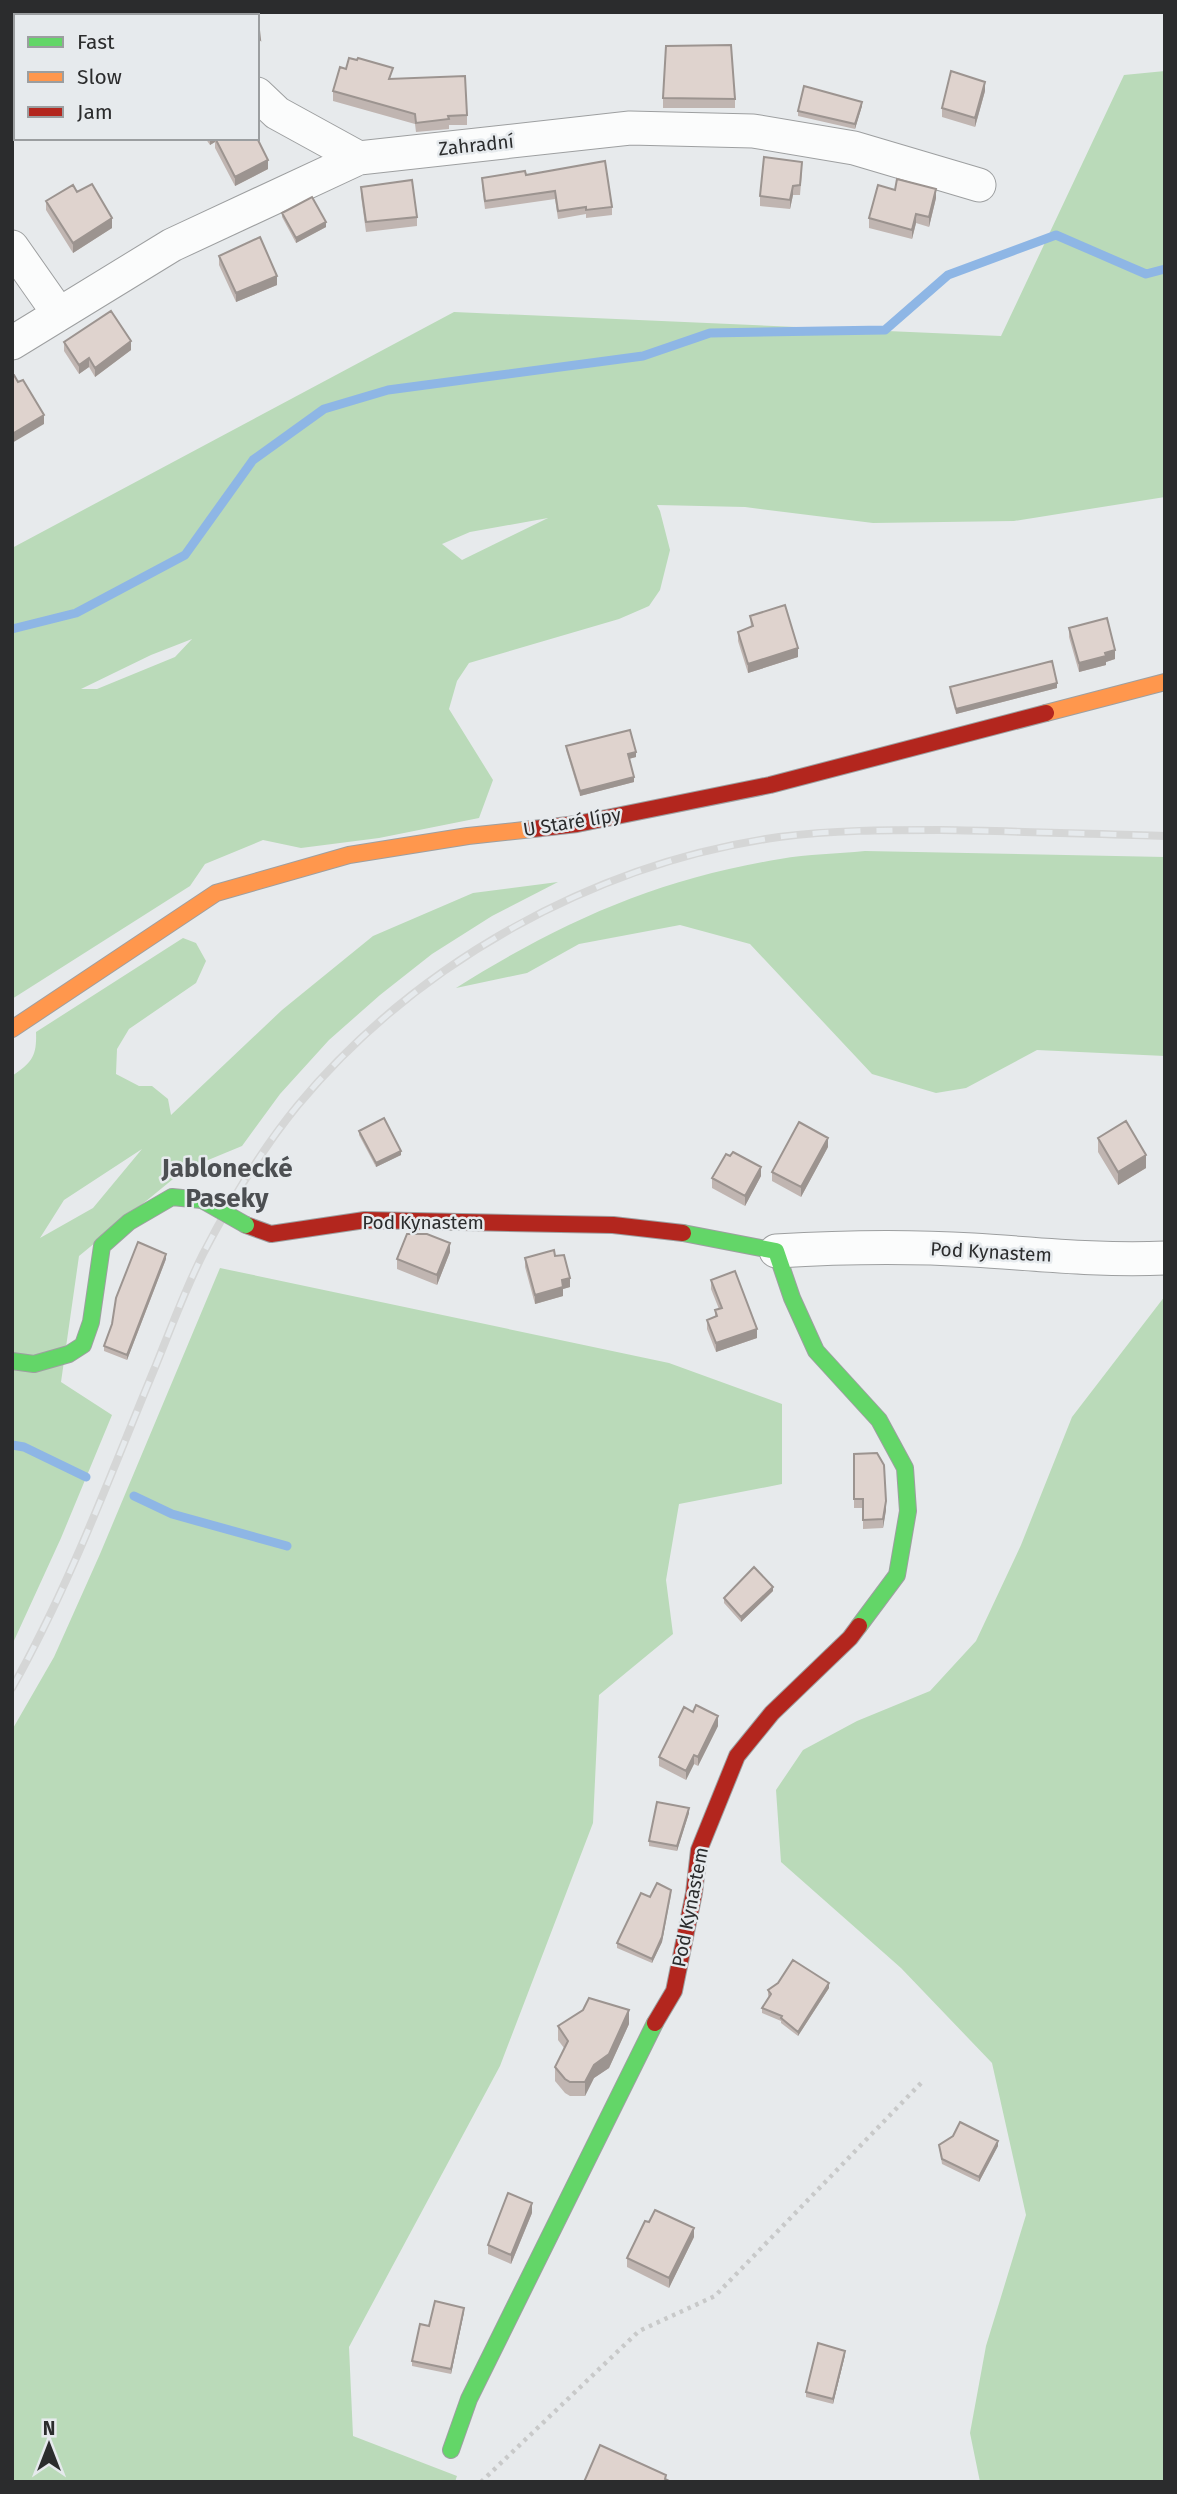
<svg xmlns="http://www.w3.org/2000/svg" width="1177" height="2494" viewBox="0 0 1177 2494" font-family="'Fira Sans',sans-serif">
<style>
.green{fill:#badab9;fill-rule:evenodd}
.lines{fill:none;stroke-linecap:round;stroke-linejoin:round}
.stream{stroke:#8eb6e5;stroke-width:9}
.street-casing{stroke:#9d9fa0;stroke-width:35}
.fast-casing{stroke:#9d9fa0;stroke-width:18}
.slow-casing{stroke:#9d9fa0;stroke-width:18}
.jam-casing{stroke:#9d9fa0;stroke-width:18}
.path{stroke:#c8c9c9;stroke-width:4.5;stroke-dasharray:3.5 5;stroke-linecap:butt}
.street{stroke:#fbfcfc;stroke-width:33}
.fast{stroke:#63d668;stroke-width:16}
.slow{stroke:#ff974d;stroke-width:16}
.jam{stroke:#b3261e;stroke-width:16}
.rail-casing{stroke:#d5d6d6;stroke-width:8}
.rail{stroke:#e6eaed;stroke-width:5;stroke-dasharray:16;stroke-linecap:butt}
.fast-bridge-casing{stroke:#9d9fa0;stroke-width:18;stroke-linecap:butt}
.fast-bridge{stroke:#63d668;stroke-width:16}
.wall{fill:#c0b5b1}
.shaded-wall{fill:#9c9490}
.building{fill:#dfd3ce;stroke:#9c9490;stroke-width:2}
.labels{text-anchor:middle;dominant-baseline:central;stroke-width:5;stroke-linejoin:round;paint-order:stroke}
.street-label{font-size:19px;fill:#2b2c2d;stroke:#e6eaed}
.district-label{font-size:26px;font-weight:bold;fill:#4c4f52;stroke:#e6eaed}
</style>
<rect width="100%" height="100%" fill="#e7eaec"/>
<path class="green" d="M 1165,71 L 1165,497 L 1014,521 L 873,523 L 745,507 L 657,505 L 660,511 L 670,550 L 660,590 L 649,606 L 619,619 L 469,663 L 457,681 L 449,709 L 493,780 L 479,818 L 379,838 L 301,848 L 263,840 L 205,864 L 190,886 L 12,999 L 12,548 L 454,312 L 1001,336 L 1124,75 ZM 548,518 L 462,560 L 442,544 L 470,532 ZM 192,639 L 175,657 L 97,689 L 81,689 L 151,655 Z
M 865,851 L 1165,857 L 1165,1056 L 1037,1050 L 966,1088 L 936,1093 L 872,1074 L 750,944 L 680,925 L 579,944 L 527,973 L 456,988 C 561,922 657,879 780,859 C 808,854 837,854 865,851 Z
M 558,882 L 492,916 L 432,954 L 380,995 L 329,1040 L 280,1094 L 242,1146 L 184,1170 L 79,1256 L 61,1382 L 112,1415 L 61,1538 L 12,1645 L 12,1076 C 32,1063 37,1056 36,1032 L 183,938 L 196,943 L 206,961 L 196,983 L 129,1029 L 117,1049 L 116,1074 L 139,1086 L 152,1086 L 168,1099 L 171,1115 L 282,1010 L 373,936 L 473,893 ZM 142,1149 L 93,1208 L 40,1238 L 64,1200 Z
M 220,1268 L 669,1363 L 782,1404 L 782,1484 L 679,1504 L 666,1580 L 673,1634 L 599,1695 L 593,1823 L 500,2066 L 349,2347 L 353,2436 L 457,2476 L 455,2482 L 12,2482 L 12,1730 L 54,1657 L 100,1554 Z
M 1165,1296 L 1165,2482 L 980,2482 L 970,2433 L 986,2346 L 1026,2215 L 992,2063 L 901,1968 L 781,1862 L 776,1790 L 803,1750 L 857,1721 L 930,1691 L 976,1641 L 1021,1545 L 1072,1417 Z"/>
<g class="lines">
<path class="stream" d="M 12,629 L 76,613 L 185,555 L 253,460 L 324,409 L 388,390 L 643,356 L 710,333 L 885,330 L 948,275 L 1056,235 L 1146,274 L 1165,269
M 12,1445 L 24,1447 L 86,1477
M 134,1496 L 172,1514 L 287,1546"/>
<defs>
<path id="street" d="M 188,12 L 190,16
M 12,16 L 18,12
M 257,94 L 277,113 L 359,158
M 12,247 L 59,314
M 12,343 L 172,245 L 359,158 L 630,128 L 753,131 L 854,148 L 979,185
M 776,1251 C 842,1247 907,1246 973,1250 C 1037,1254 1100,1261 1165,1258"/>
<path id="fast" d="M 683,1233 L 776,1251 L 792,1298 L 816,1351 L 879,1420 L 905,1468 L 908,1511 L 897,1575 L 859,1626
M 12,1361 L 34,1364 L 69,1354 L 83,1345 L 91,1322 L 102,1246 L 129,1222 L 172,1197 L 202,1200
M 451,2450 L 469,2399 L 655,2023"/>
<path id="slow" d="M 1046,713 L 1165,682
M 12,1029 L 216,893 L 349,855 L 468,836 L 533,829"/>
<path id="jam" d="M 533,829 L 577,824 L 770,785 L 1046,713
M 246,1225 L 271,1234 L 365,1220 L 613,1225 L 683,1233
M 655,2023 L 674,1991 L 694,1893 L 699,1850 L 737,1756 L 772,1713 L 850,1638 L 859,1626"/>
</defs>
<use href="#street" class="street-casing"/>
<use href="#fast" class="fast-casing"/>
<use href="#slow" class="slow-casing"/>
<use href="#jam" class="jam-casing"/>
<path class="path" d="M 481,2482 L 639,2331 L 715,2296 L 923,2081"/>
<use href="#street" class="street"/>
<use href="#fast" class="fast"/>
<use href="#slow" class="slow"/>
<use href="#jam" class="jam"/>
<defs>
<path id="rail" d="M 12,1688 C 70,1585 111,1473 156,1365 C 171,1328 185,1290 203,1254 C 230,1202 261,1150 298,1105 C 417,962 595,863 779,837 C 833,830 886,830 940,830 C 1015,831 1090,834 1165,836"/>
</defs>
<use href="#rail" class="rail-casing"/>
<use href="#rail" class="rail"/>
<defs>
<path id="fast-bridge" d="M 202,1200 L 246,1225"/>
</defs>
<use href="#fast-bridge" class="fast-bridge-casing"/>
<use href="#fast-bridge" class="fast-bridge"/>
</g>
<path class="wall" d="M 220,12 L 257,12 L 260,46 L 257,44 L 257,16 L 224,16 Z
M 392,79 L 467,115 L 467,125 L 449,125 L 449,129 L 416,132 L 415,124 L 333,101 L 333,91 Z
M 985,91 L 975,127 L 942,117 L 942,108 Z
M 663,98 L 735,99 L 735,108 L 663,108 Z
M 862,106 L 855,129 L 798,116 L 798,111 Z
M 205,138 L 257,138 L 268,169 L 235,186 L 215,148 L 215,142 L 210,145 Z
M 802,172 L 800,195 L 793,195 L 790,209 L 760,206 L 760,196 Z
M 526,175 L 612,207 L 612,215 L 586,218 L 586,214 L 558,219 L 555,199 L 485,209 L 482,186 L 482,178 Z
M 361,187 L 417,217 L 417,226 L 366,232 L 361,196 Z
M 77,192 L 112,228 L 73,253 L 46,210 L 46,201 Z
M 936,198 L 929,227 L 916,223 L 912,239 L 869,228 L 869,218 Z
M 282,213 L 326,227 L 296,243 L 282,217 Z
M 219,256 L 277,285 L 236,302 L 219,265 Z
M 64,342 L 131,350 L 95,377 L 89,367 L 79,374 L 64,351 Z
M 750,616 L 798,657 L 748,673 L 738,641 L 738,632 L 751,627 Z
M 1069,628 L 1115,659 L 1106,662 L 1106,665 L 1079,672 L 1069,637 Z
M 950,687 L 1057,688 L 956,714 L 950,692 Z
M 566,746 L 636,757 L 629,759 L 634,782 L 580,796 L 566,750 Z
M 359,1131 L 401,1155 L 376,1167 L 359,1135 Z
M 1098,1138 L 1146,1168 L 1118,1185 L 1098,1152 Z
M 828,1147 L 801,1197 L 772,1181 L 772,1172 Z
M 761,1176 L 745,1206 L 712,1188 L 712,1178 Z
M 450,1252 L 437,1285 L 397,1269 L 397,1259 Z
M 555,1256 L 570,1287 L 563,1289 L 563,1296 L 535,1304 L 525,1267 L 525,1258 Z
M 166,1259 L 127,1360 L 104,1351 L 104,1346 Z
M 711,1280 L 757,1338 L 716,1352 L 707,1329 L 707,1320 L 715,1317 L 715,1310 L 719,1309 L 711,1289 Z
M 854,1454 L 886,1510 L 883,1528 L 863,1529 L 863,1508 L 854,1508 Z
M 773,1591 L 741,1622 L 724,1603 L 724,1598 Z
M 693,1712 L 718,1726 L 698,1766 L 694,1764 L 686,1780 L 659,1766 L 659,1757 Z
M 689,1813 L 677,1851 L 649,1846 L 649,1841 Z
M 671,1895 L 662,1942 L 652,1963 L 617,1948 L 617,1943 L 650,1897 Z
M 829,1988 L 798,2036 L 781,2023 L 781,2021 L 762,2013 L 762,2008 L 769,1997 L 768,1995 L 768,1990 Z
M 629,2024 L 609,2068 L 594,2078 L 585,2096 L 570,2096 L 565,2093 L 555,2081 L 555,2067 L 564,2048 L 558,2040 L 558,2026 Z
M 939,2145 L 998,2146 L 979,2182 L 942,2164 Z
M 532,2213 L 511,2264 L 488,2254 L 488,2245 Z
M 694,2237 L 669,2288 L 627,2267 L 627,2258 Z
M 464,2312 L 451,2374 L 412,2366 L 412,2361 L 429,2326 Z
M 845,2355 L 833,2404 L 806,2397 L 806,2392 Z"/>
<path class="shaded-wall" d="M 985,82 L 985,91 L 975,127 L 975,118 Z
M 16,100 L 16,109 L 12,112 L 12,102 Z
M 862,102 L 862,106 L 855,129 L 855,124 Z
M 210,138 L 221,138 L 215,138 L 215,142 L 210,145 Z
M 268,160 L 268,169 L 235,186 L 235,177 Z
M 793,186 L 793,195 L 790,209 L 790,200 Z
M 936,189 L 936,198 L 929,227 L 929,217 Z
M 916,214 L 916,223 L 912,239 L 912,230 Z
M 112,218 L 112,228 L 73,253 L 73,243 Z
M 326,222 L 326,227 L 296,243 L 296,238 Z
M 277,276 L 277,285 L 236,302 L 236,293 Z
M 131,341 L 131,350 L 95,377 L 95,368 Z
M 89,358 L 89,367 L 79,374 L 79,365 Z
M 44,415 L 44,424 L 12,443 L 12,434 Z
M 798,648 L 798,657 L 748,673 L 748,664 Z
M 1115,650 L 1115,659 L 1106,662 L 1106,665 L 1079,672 L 1079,663 Z
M 1057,683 L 1057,688 L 956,714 L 956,709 Z
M 636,752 L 636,757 L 628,759 L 628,754 Z
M 634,777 L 634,782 L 580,796 L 580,791 Z
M 828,1138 L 828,1147 L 801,1197 L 801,1187 Z
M 401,1151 L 401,1155 L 376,1167 L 376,1163 Z
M 1146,1155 L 1146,1168 L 1118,1185 L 1118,1172 Z
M 761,1167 L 761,1176 L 745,1206 L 745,1196 Z
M 450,1243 L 450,1252 L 437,1285 L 437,1275 Z
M 166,1254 L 166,1259 L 127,1360 L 127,1355 Z
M 570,1278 L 570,1287 L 563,1289 L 563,1296 L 535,1304 L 535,1295 L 562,1280 Z
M 757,1329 L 757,1338 L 716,1352 L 716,1343 Z
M 886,1501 L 886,1510 L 883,1528 L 883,1519 Z
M 773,1587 L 773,1591 L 741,1622 L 741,1617 Z
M 718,1716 L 718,1726 L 698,1766 L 698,1757 Z
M 694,1755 L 694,1764 L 686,1780 L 686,1771 Z
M 689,1808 L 689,1813 L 677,1851 L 677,1846 Z
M 671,1890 L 662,1942 L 652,1963 L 652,1959 Z
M 829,1983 L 829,1988 L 798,2036 L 798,2032 Z
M 629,2010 L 629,2024 L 609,2068 L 594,2078 L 585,2096 L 585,2082 L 594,2065 Z
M 998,2141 L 998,2146 L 979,2182 L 979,2177 Z
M 532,2203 L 532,2213 L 511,2264 L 511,2255 Z
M 694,2228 L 694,2237 L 669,2288 L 669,2278 Z
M 464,2308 L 464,2312 L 451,2374 L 451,2369 Z
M 845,2351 L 845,2355 L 833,2404 L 833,2399 Z"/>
<path class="building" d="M 72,12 L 108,12 L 110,16 L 67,16 Z
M 229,12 L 257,12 L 260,39 L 257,36 L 257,16 L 233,16 Z
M 731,45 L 735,99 L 663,98 L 666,46 Z
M 349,58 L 357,60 L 358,58 L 393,68 L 389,79 L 465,76 L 467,115 L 448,116 L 449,119 L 416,123 L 415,114 L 333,91 L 340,67 L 346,69 Z
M 951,71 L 985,82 L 975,118 L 942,108 Z
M 804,86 L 862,102 L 855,124 L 798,111 Z
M 12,87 L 16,92 L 16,100 L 12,102 Z
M 215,138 L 257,138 L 268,160 L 235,177 Z
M 764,157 L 802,162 L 800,185 L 793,186 L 790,200 L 760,196 Z
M 605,161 L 612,207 L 586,210 L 586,207 L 558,211 L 555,191 L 485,201 L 482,178 L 525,171 L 526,175 Z
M 897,179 L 936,189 L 929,217 L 916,214 L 912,230 L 869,218 L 878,185 L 895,190 Z
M 412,180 L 417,217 L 366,222 L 361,187 Z
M 92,184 L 112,218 L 73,243 L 46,201 L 73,185 L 77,192 Z
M 312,197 L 326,222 L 296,238 L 282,213 Z
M 260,237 L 277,276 L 236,293 L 219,256 Z
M 111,311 L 131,341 L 95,368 L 89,358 L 79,365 L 64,342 Z
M 12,375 L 14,375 L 18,382 L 23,380 L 44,415 L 12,434 Z
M 785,605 L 798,648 L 748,664 L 738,632 L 753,626 L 750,616 Z
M 1107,618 L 1115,650 L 1105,653 L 1106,656 L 1079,663 L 1069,628 Z
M 1052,661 L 1057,683 L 956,709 L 950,687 Z
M 630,730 L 636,752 L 628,754 L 634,777 L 580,791 L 566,746 Z
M 384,1118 L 401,1151 L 376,1163 L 359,1131 Z
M 1126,1121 L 1146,1155 L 1118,1172 L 1098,1138 Z
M 799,1122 L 828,1138 L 801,1187 L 772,1172 Z
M 733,1152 L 761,1167 L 745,1196 L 712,1178 L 726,1154 L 730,1156 Z
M 407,1234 L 427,1234 L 450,1243 L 437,1275 L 397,1259 Z
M 138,1242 L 166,1254 L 127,1355 L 104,1346 L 112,1324 L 116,1298 Z
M 554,1250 L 555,1256 L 564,1255 L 570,1278 L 562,1280 L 563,1287 L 535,1295 L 525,1258 Z
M 735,1271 L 757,1329 L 716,1343 L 707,1320 L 717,1316 L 715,1310 L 722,1308 L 711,1280 Z
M 877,1453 L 884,1465 L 886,1501 L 883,1519 L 863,1520 L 863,1499 L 854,1499 L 854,1454 Z
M 754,1567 L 773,1587 L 741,1617 L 724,1598 Z
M 696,1705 L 718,1716 L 698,1757 L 694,1755 L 686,1771 L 659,1757 L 684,1707 L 693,1712 Z
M 657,1802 L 689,1808 L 677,1846 L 649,1841 Z
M 657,1883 L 671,1890 L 662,1937 L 652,1959 L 617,1943 L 641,1893 L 650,1897 Z
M 793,1960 L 829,1983 L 798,2032 L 781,2018 L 782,2016 L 762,2008 L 771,1994 L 768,1990 L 778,1983 Z
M 589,1998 L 629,2010 L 609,2054 L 594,2065 L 585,2082 L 570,2082 L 565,2079 L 555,2067 L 568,2041 L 558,2026 L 583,2010 Z
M 960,2122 L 998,2141 L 979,2177 L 942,2159 L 939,2145 L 953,2136 Z
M 508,2193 L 532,2203 L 511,2255 L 488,2245 Z
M 655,2210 L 694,2228 L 669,2278 L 627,2258 L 645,2221 L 649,2222 Z
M 435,2301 L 464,2308 L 451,2369 L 412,2361 L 420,2324 L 429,2326 Z
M 818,2343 L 845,2351 L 833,2399 L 806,2392 Z
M 600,2445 L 666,2475 L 665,2479 L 671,2482 L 584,2482 Z"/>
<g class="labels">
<g class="street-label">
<text transform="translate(476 145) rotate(-6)">Zahradní</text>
<text transform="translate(572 822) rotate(-9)">U Staré lípy</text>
<text x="423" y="1222">Pod Kynastem</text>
<text transform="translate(991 1252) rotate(3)">Pod Kynastem</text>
<text transform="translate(690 1907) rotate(-79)">Pod Kynastem</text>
</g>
<g class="district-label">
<text x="227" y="1168">Jablonecké<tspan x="227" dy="30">Paseky</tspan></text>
</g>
</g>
<rect width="1177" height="2494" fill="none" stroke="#2b2c2d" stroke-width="28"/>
<rect x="14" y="14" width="245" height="126" fill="#e6eaed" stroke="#9b9ea0" stroke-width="2"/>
<rect x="28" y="37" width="35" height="10" fill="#63d668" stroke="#9b9ea0" stroke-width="2"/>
<text x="77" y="49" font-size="21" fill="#2b2c2d">Fast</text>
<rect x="28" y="72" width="35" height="10" fill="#ff974d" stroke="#9b9ea0" stroke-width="2"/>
<text x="77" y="84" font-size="21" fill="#2b2c2d">Slow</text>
<rect x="28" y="107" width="35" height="10" fill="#b3261e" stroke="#9b9ea0" stroke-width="2"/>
<text x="77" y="119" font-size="21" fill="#2b2c2d">Jam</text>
<g transform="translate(49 2445)" stroke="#e6eaed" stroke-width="5" paint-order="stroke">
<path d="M0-5L12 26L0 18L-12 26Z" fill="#2b2c2d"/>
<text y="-10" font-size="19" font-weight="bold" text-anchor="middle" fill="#2b2c2d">N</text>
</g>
</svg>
